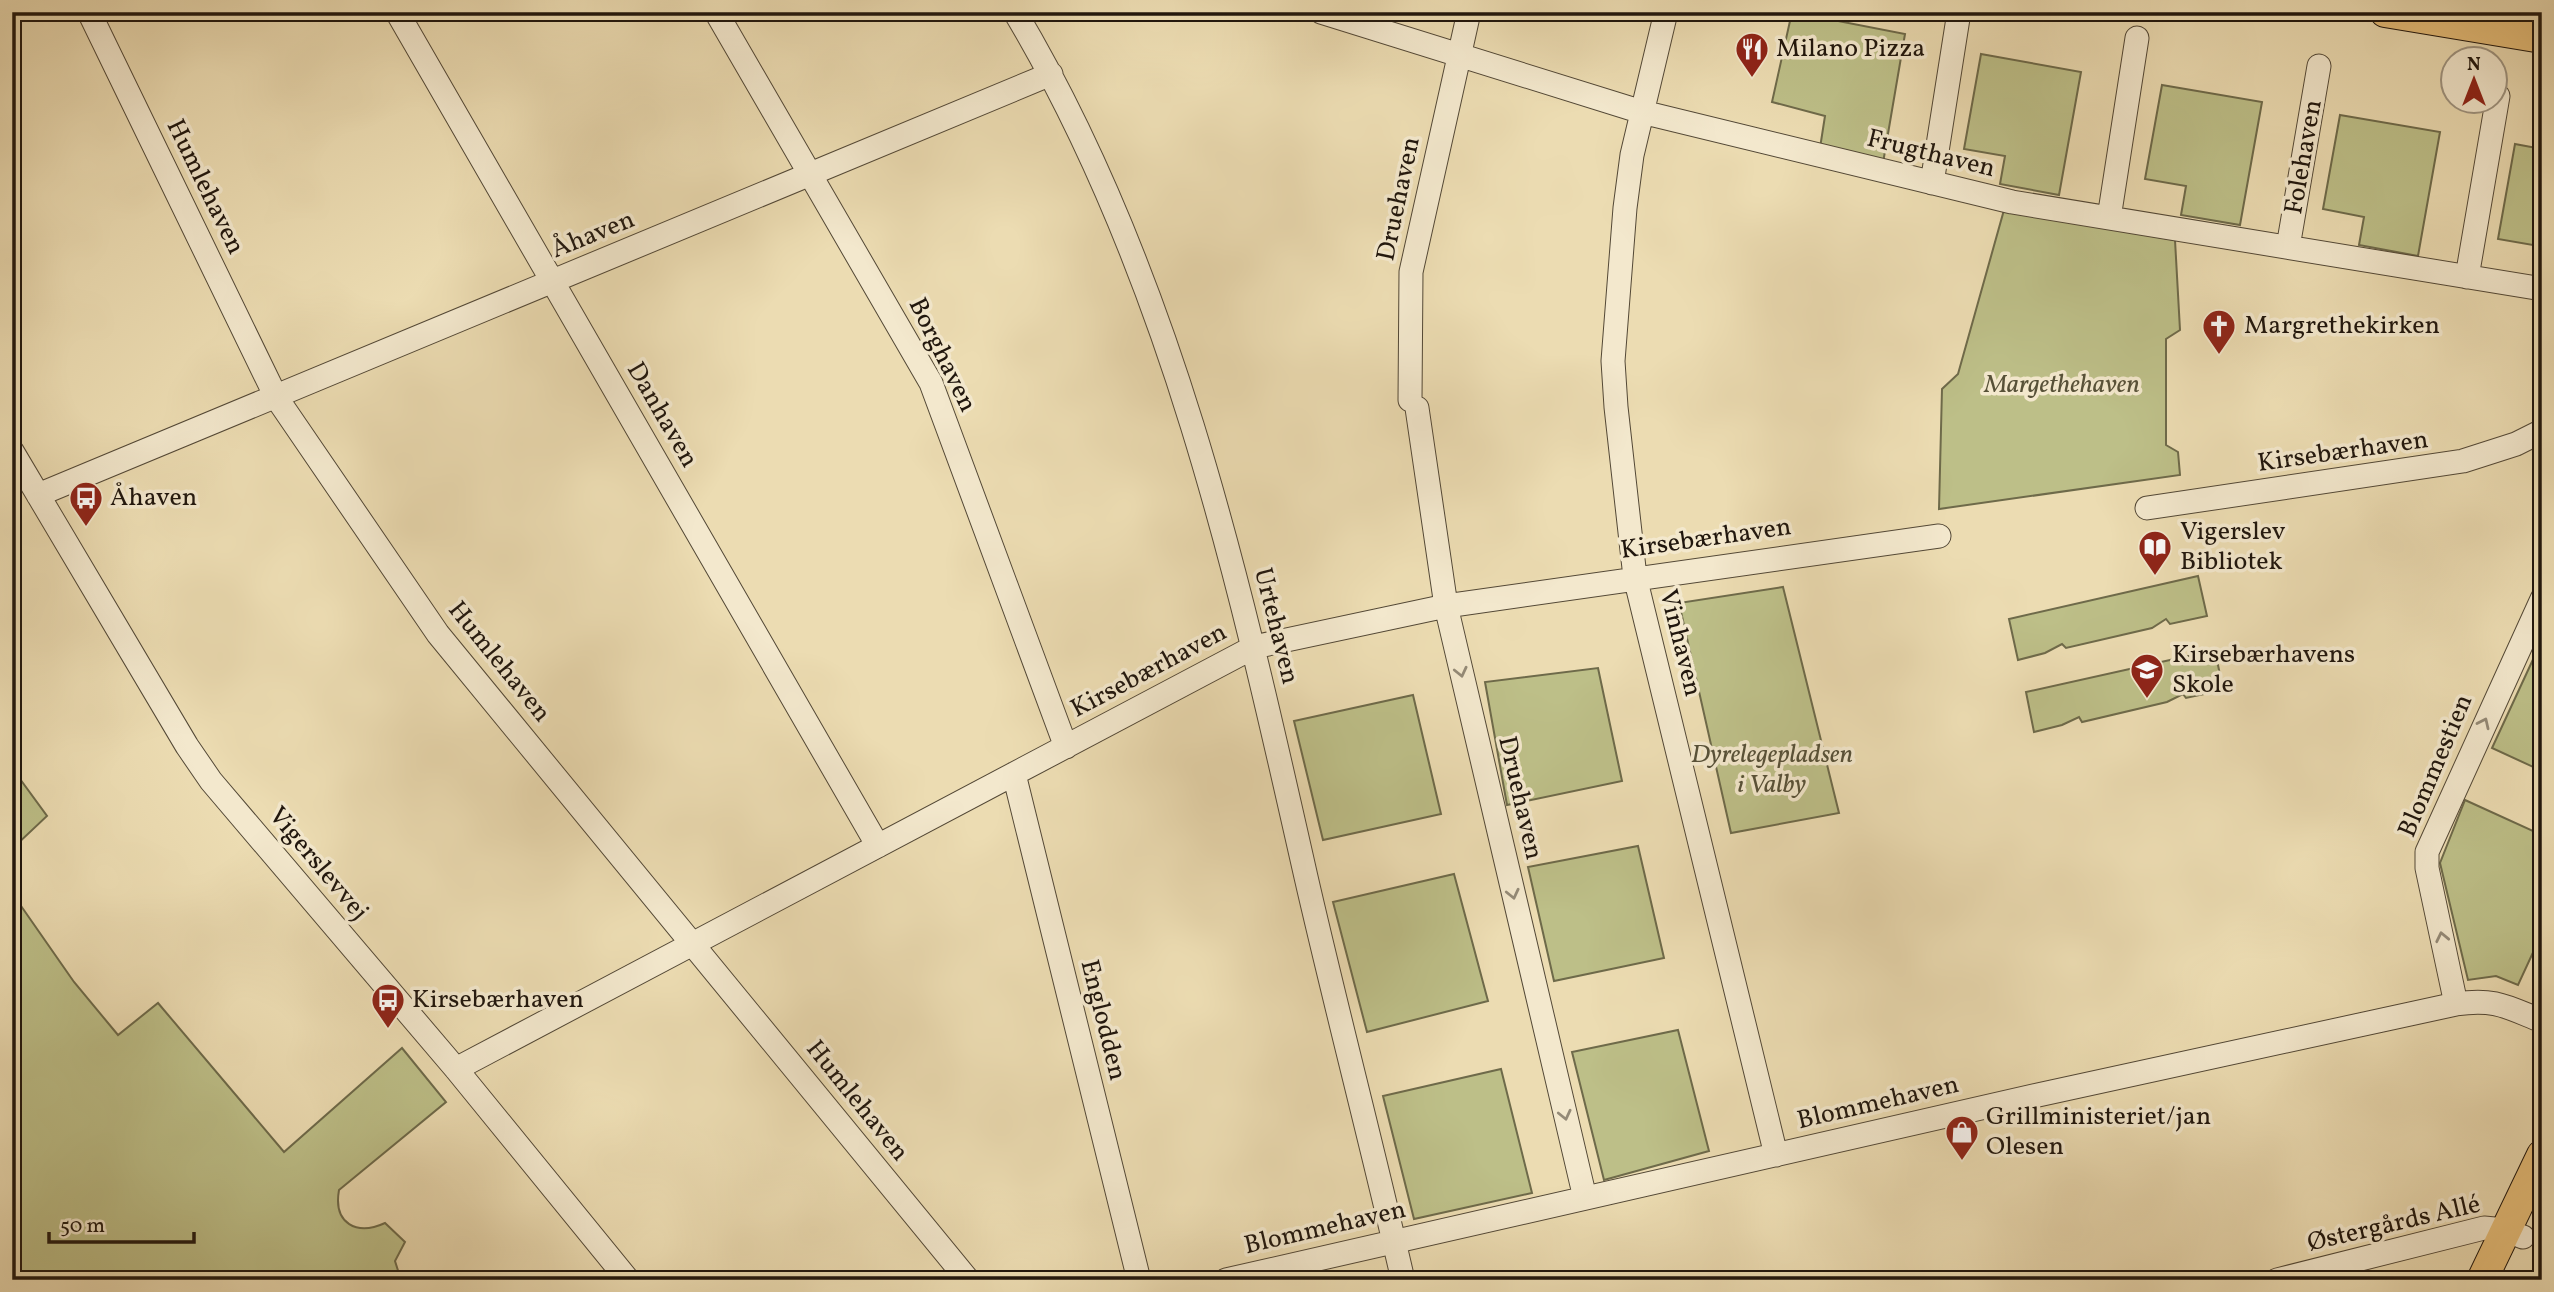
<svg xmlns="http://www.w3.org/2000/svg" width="2554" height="1292" viewBox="0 0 2554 1292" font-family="Vollkorn,serif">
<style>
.green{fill:#bdbf88;stroke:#6e6a4a;stroke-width:2}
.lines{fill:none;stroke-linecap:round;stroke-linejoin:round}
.minor-casing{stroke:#534836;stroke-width:25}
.major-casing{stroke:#20160d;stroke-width:32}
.minor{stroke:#f3e8cd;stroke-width:23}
.major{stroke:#e6be79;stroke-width:30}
.oneway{stroke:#948a77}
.labels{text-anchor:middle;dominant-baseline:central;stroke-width:7;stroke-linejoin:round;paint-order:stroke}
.poi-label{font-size:26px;fill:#20160d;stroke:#f3e8cd;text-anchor:start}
.street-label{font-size:26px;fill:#20160d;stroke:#f3e8cd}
.park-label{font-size:26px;font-style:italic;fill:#575138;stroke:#f3e8cd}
</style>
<rect width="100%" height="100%" fill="#ecdcb2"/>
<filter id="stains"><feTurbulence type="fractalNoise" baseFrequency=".00286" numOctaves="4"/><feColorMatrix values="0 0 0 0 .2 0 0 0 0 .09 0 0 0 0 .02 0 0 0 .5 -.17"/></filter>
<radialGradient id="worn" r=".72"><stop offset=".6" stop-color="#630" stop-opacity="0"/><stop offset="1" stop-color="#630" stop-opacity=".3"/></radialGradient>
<path class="green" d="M 1792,12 L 1905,34 L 1883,163 L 1820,148 L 1825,116 L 1772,102 Z
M 1981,54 L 2081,72 L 2059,195 L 2000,184 L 2005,156 L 1964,149 Z
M 2162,85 L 2262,102 L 2240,225 L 2181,215 L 2186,186 L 2145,179 Z
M 2340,115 L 2440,132 L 2418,256 L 2359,245 L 2364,217 L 2323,209 Z
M 2515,144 L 2542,149 L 2542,276 L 2534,274 L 2539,246 L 2498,239 Z
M 2004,210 L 2175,240 L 2180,330 L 2166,339 L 2166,445 L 2178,452 L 2180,475 L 1939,509 L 1942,389 L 1958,374 Z
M 2198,576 L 2207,616 L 2170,624 L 2166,619 L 2152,628 L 2066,648 L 2062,644 L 2045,653 L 2018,660 L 2009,619 Z
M 1783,587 L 1839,813 L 1731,833 L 1679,603 Z
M 2542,640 L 2542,771 L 2492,748 Z
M 2215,650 L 2223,690 L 2186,698 L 2183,694 L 2167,702 L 2082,722 L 2079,717 L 2062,725 L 2034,732 L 2026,692 Z
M 1598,668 L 1622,781 L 1507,805 L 1485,682 Z
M 1413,695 L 1441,814 L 1323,840 L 1294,721 Z
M 12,768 L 47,816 L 12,849 Z
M 2465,800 L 2542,835 L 2542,933 L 2518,985 L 2496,976 L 2468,980 L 2440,863 Z
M 1638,846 L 1664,958 L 1554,981 L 1528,867 Z
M 1454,874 L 1488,1001 L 1367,1032 L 1333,902 Z
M 12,893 L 74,982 L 118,1035 L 158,1003 L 284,1152 L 402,1048 L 446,1102 L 339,1190 C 333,1224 357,1236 385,1223 L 405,1242 L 395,1261 L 401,1280 L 12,1280 Z
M 1678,1030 L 1709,1151 L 1604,1180 L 1572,1052 Z
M 1501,1069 L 1532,1193 L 1414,1219 L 1383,1096 Z"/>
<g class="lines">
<defs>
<path id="minor" d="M 89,12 L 276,397 L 438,634 L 968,1280
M 397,12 L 878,846
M 716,12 L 931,383 L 1066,747
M 1015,12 C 1172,276 1239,580 1306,877 C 1337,1012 1372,1145 1403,1280
M 1321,12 L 1642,112 L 2012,202 L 2542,289
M 1666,12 L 1632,155 L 1625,208 L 1613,361 L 1616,407 L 1635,577 L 1776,1155
M 1932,183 L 1959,12
M 2109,218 L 2137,38
M 2288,247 L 2319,66
M 2467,277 L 2498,96
M 1410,400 L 1411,272 L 1469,12
M 1417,408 L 1446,606 L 1585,1198
M 12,451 L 187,746 L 211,781 L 456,1069 L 628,1280
M 38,495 L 1051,74
M 2147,508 L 2463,461 L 2516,444 L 2542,431
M 1014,774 L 1139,1280
M 2456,1004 L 2427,868 L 2427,852 L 2542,599
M 456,1069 L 1254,647 L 1446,606 L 1939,536
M 1226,1280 L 2038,1095 L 2456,1004 C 2495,998 2507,1007 2542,1021
M 2277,1280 L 2484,1228 L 2505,1230 L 2523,1237"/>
<path id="major" d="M 2385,12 L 2542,38
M 2482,1280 L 2542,1155"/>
</defs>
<use href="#minor" class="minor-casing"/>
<use href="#major" class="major-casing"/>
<use href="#minor" class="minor"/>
<use href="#major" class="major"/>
</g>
<defs><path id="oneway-chevron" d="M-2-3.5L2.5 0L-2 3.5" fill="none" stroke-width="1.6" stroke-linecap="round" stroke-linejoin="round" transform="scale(1.75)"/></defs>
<g class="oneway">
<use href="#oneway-chevron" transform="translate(1461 672) rotate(77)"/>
<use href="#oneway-chevron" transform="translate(2484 723) rotate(-65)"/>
<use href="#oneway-chevron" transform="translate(1513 894) rotate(77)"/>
<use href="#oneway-chevron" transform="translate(2442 937) rotate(-102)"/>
<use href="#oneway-chevron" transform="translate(1565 1115) rotate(77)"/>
</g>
<defs>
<symbol id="restaurant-pin" viewBox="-11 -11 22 30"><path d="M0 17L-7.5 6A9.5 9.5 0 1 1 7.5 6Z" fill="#8f2418" stroke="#f3e8cd"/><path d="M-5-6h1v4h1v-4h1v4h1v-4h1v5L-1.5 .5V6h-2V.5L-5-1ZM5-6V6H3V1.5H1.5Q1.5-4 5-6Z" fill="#fff"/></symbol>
<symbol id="church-pin" viewBox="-11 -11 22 30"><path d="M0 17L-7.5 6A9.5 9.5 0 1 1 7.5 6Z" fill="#8f2418" stroke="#f3e8cd"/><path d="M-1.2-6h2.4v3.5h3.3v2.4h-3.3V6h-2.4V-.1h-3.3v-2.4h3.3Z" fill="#fff"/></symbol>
<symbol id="bus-pin" viewBox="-11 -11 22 30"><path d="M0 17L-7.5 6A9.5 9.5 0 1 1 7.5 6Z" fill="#8f2418" stroke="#f3e8cd"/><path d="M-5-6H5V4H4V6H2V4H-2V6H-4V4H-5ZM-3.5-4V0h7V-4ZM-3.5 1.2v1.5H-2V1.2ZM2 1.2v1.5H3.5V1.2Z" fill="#fff"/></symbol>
<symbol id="library-pin" viewBox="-11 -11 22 30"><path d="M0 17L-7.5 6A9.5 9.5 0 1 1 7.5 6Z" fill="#8f2418" stroke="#f3e8cd"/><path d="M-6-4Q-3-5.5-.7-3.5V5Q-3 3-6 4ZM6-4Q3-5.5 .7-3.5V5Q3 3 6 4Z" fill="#fff"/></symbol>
<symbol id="school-pin" viewBox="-11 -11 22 30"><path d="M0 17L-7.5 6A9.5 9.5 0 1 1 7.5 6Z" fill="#8f2418" stroke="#f3e8cd"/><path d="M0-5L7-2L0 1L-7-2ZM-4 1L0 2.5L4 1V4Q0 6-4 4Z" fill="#fff"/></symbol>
<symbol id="shop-pin" viewBox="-11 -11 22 30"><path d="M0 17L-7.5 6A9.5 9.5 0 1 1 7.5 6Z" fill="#8f2418" stroke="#f3e8cd"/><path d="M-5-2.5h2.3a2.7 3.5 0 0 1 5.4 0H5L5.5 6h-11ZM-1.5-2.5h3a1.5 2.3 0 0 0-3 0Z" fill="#fff"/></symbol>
</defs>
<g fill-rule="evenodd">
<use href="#restaurant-pin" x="1733" y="30" width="38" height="52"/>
<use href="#church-pin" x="2200" y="307" width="38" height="52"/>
<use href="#bus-pin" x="67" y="479" width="38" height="52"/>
<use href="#library-pin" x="2136" y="528" width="38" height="52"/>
<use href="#school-pin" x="2128" y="651" width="38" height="52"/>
<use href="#bus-pin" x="369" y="981" width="38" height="52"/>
<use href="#shop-pin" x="1943" y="1113" width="38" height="52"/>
</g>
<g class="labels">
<g class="poi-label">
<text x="1776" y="49">Milano Pizza</text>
<text x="2244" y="326">Margrethekirken</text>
<text x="110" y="498">Åhaven</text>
<text x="2180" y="532">Vigerslev<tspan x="2180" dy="30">Bibliotek</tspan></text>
<text x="2172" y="655">Kirsebærhavens<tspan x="2172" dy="30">Skole</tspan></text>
<text x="412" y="1000">Kirsebærhaven</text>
<text x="1986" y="1117">Grillministeriet/jan<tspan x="1986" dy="30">Olesen</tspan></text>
</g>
<g class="street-label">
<text transform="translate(1931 154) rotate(14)">Frugthaven</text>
<text transform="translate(2304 157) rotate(-80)">Folehaven</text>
<text transform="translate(205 187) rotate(64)">Humlehaven</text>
<text transform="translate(1399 199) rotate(-78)">Druehaven</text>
<text transform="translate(593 235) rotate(-22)">Åhaven</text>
<text transform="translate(942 355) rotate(64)">Borghaven</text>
<text transform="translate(662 415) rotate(60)">Danhaven</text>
<text transform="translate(2343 452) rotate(-8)">Kirsebærhaven</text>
<text transform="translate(1706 539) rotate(-8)">Kirsebærhaven</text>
<text transform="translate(1276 626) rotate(76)">Urtehaven</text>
<text transform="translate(1680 643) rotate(76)">Vinhaven</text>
<text transform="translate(499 662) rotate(51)">Humlehaven</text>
<text transform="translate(1149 671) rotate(-28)">Kirsebærhaven</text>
<text transform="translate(2436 766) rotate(-67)">Blommestien</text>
<text transform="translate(1520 798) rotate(77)">Druehaven</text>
<text transform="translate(318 864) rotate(50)">Vigerslevvej</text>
<text transform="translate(1103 1020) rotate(76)">Englodden</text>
<text transform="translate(857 1101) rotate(51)">Humlehaven</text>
<text transform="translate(1878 1103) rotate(-13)">Blommehaven</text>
<text transform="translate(2394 1224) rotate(-13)">Østergårds Allé</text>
<text transform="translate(1325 1228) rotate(-13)">Blommehaven</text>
</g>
<g class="park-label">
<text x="2062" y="385">Margethehaven</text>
<text x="1772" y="755">Dyrelegepladsen<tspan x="1772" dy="30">i Valby</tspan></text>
</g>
</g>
<rect width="2554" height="1292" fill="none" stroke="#ecdcb2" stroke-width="42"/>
<rect x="14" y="14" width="2526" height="1264" fill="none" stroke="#20160d" stroke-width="3.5"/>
<rect x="21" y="21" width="2512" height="1250" fill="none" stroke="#20160d" stroke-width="2"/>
<g transform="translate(2474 80)"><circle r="33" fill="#f3e8cd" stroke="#9f9480" stroke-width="2"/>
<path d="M0-5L12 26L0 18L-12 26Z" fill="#8f2418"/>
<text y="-10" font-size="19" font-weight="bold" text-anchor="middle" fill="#20160d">N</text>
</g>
<path d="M49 1232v10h145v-10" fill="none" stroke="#20160d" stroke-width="3.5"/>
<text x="60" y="1232" font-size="21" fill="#20160d" stroke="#f3e8cd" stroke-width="5" paint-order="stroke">50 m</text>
<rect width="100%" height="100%" filter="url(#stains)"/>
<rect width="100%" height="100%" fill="url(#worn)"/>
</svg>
